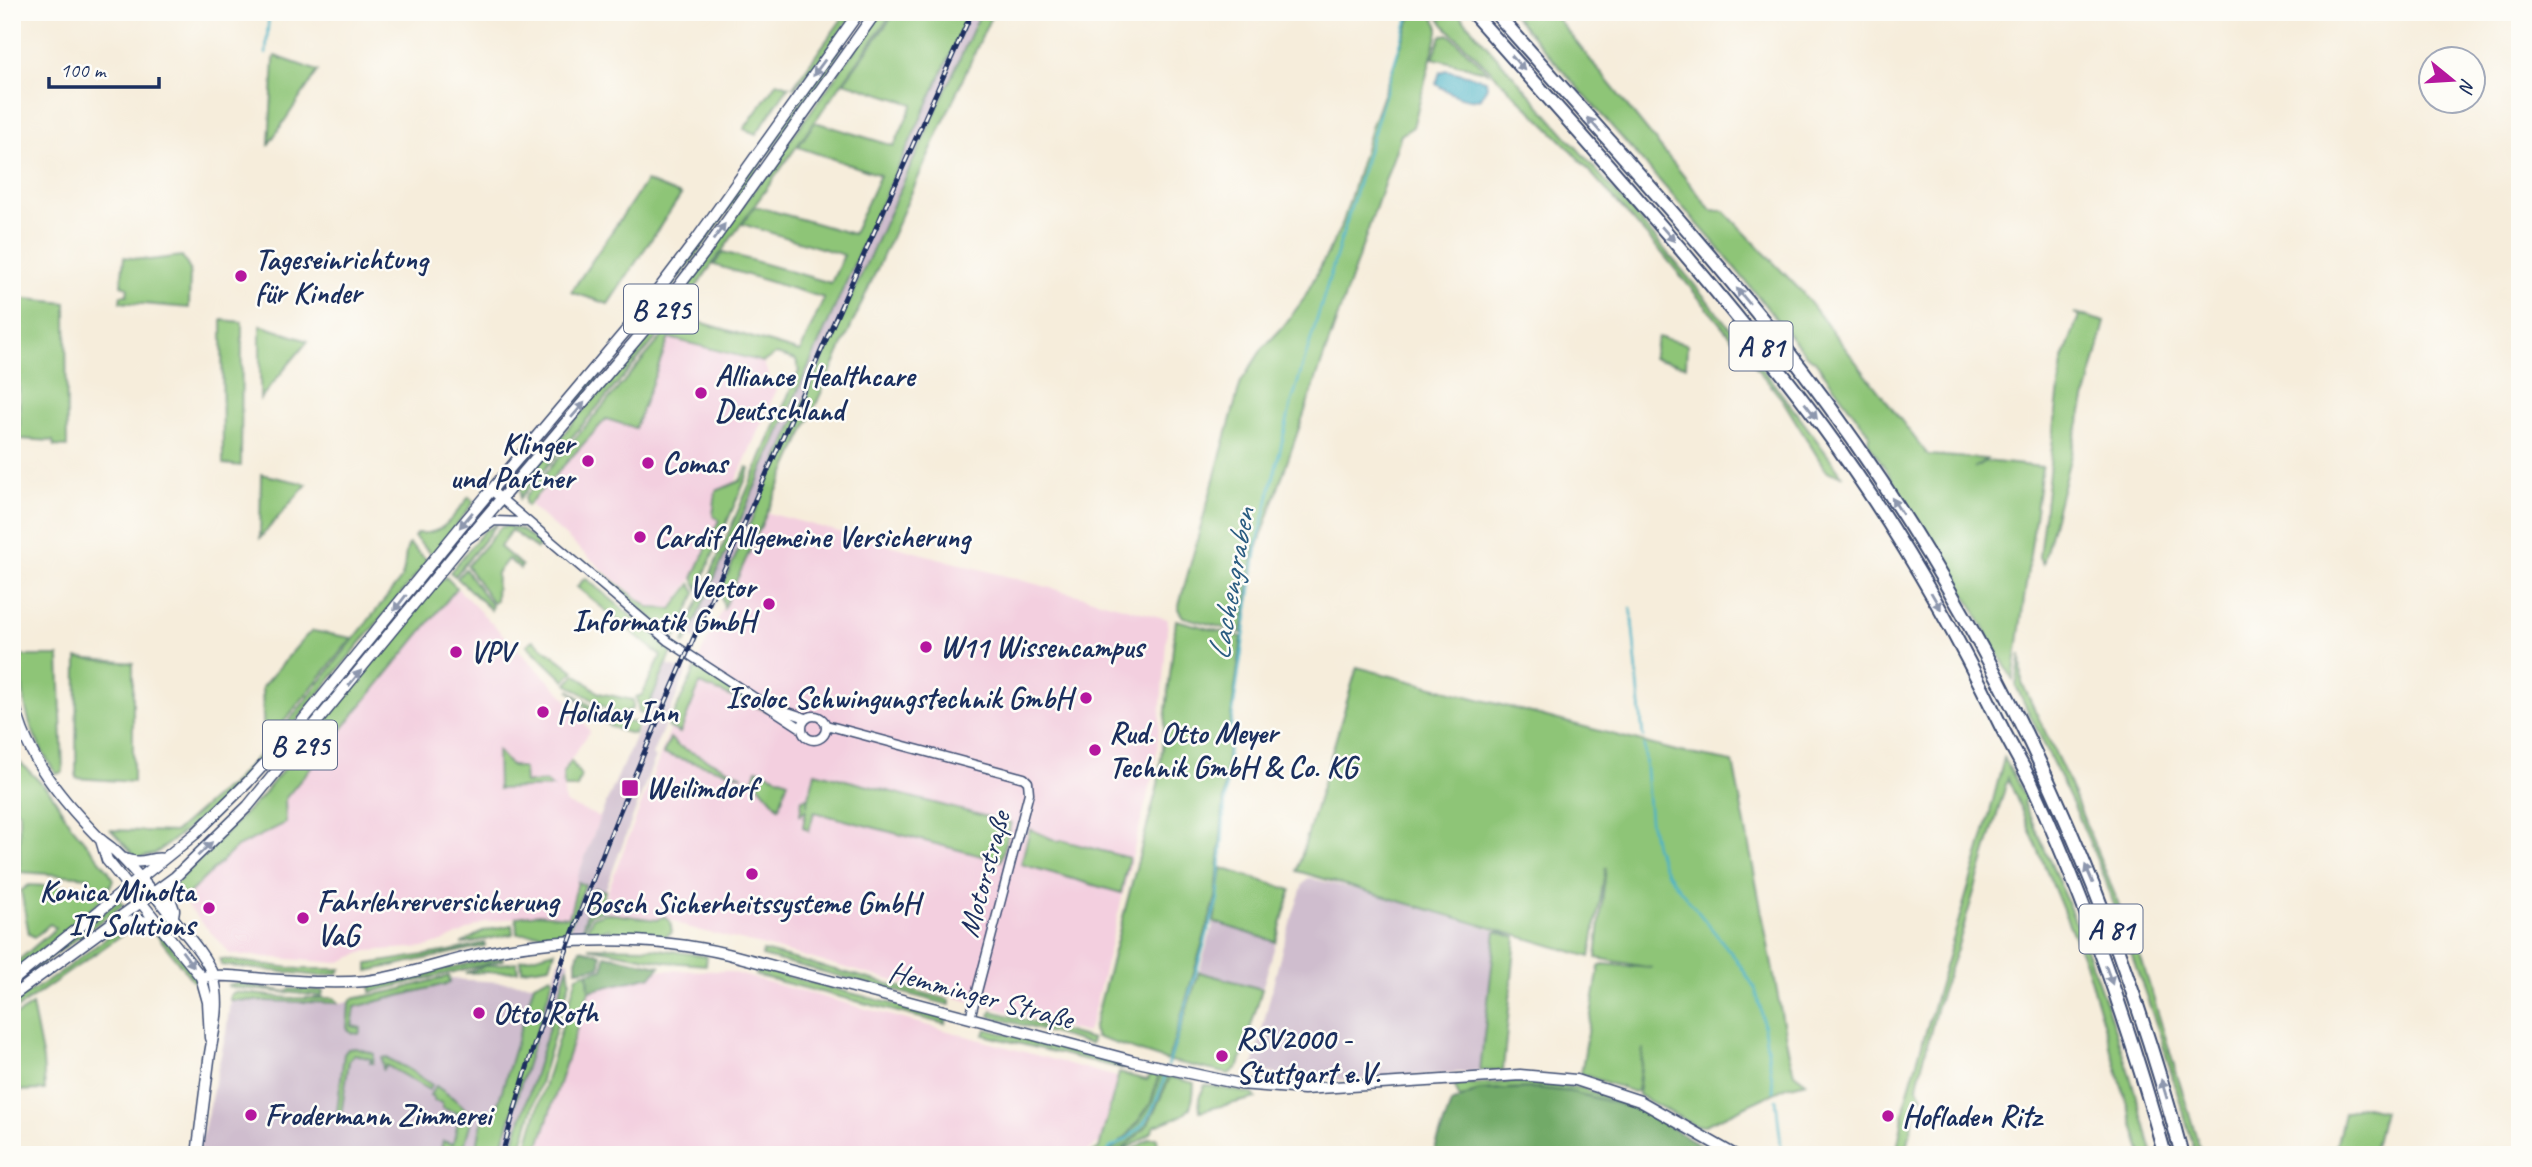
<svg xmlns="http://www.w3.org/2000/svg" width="2532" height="1167" viewBox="0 0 2532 1167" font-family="Caveat,sans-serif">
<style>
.built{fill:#f3cfdf}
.industrial{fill:#cfbdce}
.green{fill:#8ec577;stroke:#547a6a;stroke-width:2}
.forest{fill:#72aa68;stroke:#466c63;stroke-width:2}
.water{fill:#48b2c6;stroke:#327092;stroke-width:2}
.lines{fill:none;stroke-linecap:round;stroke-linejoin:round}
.stream{stroke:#48b2c6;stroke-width:2.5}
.minor-casing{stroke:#3c4c71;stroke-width:11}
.major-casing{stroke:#3c4c71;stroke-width:13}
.highway-casing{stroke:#3c4c71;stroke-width:16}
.minor{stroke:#fff;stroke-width:8}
.major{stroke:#fff;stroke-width:10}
.highway{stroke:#fff;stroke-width:12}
.rail-casing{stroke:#1b2f5e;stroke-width:5}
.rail{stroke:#fdfcf7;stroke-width:2.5;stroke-dasharray:8;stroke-linecap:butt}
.oneway{fill:#8d97ae}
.poi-dot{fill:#b5179e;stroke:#fdfcf7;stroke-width:2.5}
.labels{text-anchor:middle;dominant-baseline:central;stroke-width:5;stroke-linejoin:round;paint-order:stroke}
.shield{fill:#fdfcf7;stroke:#5f6c8c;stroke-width:2}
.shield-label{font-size:28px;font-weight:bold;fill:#1b2f5e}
.poi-label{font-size:30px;font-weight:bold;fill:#1b2f5e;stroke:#fdfcf7;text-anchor:start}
.street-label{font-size:30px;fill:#1b2f5e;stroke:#fdfcf7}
.water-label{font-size:32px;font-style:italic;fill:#2b5d82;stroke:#fdfcf7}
</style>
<rect width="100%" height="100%" fill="#fdfcf7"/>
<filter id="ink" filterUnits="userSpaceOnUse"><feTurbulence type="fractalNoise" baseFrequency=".0143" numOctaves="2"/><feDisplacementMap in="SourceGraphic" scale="14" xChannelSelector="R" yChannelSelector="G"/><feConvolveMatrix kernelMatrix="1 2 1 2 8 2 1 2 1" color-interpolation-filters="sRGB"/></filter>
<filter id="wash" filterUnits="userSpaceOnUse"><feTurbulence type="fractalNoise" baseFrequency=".00686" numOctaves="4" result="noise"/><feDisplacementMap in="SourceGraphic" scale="28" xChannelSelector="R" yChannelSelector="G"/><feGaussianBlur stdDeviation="1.57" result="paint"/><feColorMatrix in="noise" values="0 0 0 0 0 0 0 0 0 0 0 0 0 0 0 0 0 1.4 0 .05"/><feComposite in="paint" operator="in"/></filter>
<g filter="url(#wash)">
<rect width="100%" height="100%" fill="#f6eddb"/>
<path class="built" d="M 668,338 L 763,362 L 776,391 L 692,579 L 671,608 L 650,607 L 604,571 L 530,505 L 606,418 L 635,428 Z
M 768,513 L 1168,619 L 1157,751 L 1152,777 L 1091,1023 L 1086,1033 L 757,944 L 688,928 L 664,916 L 657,921 L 606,913 L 607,893 L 692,673 Z
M 457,588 L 563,695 L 590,731 L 562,772 L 565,803 L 600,817 L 576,881 L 578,882 L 569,918 L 537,914 L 485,922 L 442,942 L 425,947 L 367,951 L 337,963 L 230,954 L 182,900 L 237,848 L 270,829 L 286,824 L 286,799 Z
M 659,970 L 727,971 L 1117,1077 L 1100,1142 L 1082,1155 L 536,1155 L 589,991 L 652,976 Z"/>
<path class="industrial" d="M 970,12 L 981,12 L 796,418 L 699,640 L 689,636 L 871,226 Z
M 667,665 L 687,671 L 652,755 L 655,758 L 652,766 L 605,891 L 595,889 L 581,932 L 570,929 L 585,885 L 576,881 L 600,817 Z
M 1309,878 L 1366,892 L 1496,931 L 1480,1071 L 1349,1080 L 1293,1077 L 1252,1070 L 1283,945 L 1303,884 Z
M 1214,922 L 1276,942 L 1262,989 L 1199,972 Z
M 560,958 L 570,962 L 510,1155 L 499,1155 Z
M 452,979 L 534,984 L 495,1115 L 483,1117 L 475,1155 L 198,1155 L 226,1033 L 230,1000 L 339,1004 L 409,990 Z"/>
<path class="green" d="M 847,12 L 854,12 L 818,63 L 794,88 L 793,87 Z
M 882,12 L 893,12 L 676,315 L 520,498 L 520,489 L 523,482 L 655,324 L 758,185 Z
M 896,12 L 970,12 L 871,226 L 685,644 L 683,643 L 690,621 L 799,371 L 796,360 L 776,354 L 763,362 L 669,338 L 635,428 L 606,419 L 527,506 L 525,503 L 525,497 L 680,316 L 800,352 L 824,298 L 714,265 L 723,252 L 831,283 L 844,255 L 742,224 L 755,206 L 853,234 L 880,175 L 798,147 L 815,122 L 894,146 L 913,104 L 844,82 Z
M 981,12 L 993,12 L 724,608 L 720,592 L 796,418 Z
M 1413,12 L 1431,12 L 1438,25 L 1438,32 L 1413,127 L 1401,135 L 1258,546 L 1255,546 L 1242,633 L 1183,617 L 1178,609 L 1241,382 L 1262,349 L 1282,328 L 1303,300 L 1335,239 L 1343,222 L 1372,125 Z
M 1435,12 L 1457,12 C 1590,163 1725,311 1842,475 L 1827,472 L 1782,399 L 1662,253 L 1569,148 L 1444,25 Z
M 1511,12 L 1534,12 L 1540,15 L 1542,12 L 1552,12 L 1711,210 L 1724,211 L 1801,291 L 1928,455 L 1986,459 L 1974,468 L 1985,461 L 2042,467 L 2013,680 L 1955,576 L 1868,442 L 1869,434 L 1815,361 L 1805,354 L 1717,246 Z
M 1448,34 L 1451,36 L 1488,72 L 1433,58 L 1441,36 Z
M 842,43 L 844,45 L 831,67 L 692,261 L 579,402 L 577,400 L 593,378 L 651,307 Z
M 275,56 L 318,71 L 269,144 L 274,60 Z
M 777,82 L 789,86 L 756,134 L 744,129 Z
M 646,181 L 681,195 L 608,304 L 571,292 Z
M 182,256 L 190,270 L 189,308 L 120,302 L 121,295 L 127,295 L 128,287 L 121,285 L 124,257 L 149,260 Z
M 17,298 L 66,303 L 67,447 L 54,446 L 53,441 L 20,439 Z
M 2074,313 L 2105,322 L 2043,564 L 2039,557 L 2062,362 L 2079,316 Z
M 222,320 L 242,322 L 241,466 L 223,464 Z
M 260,325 L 308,341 L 260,399 Z
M 1658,337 L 1687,344 L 1686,366 L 1653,358 Z
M 747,468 L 750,469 L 698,589 L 693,578 L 719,520 L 713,516 L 716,491 L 740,481 Z
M 261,474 L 307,484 L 260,538 Z
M 469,497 L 474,502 L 433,556 L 414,537 L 417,533 C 444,536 453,516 469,497 Z
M 497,524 L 455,576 L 450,572 L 484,531 Z
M 508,526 L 521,530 L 541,545 L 537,549 L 511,530 L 500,547 L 522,566 L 520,569 L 508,559 L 497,573 L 496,600 L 493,603 L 467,566 L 501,527 Z
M 409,544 L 428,561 L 279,742 L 219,804 L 155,854 L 134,859 L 134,855 L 111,830 L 175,832 L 224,789 L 229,787 L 282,730 L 401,579 C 407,566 403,553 409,544 Z
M 465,569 L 492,606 L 491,610 L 457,578 Z
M 600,571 L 650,608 L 672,609 L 691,584 L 696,593 L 676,638 L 600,575 Z
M 446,577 L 457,588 L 285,799 L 286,823 L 237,847 L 181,901 L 180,891 L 174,889 L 177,882 L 261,797 L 431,588 Z
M 585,578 L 673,650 L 644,716 L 639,712 L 636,697 L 642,695 L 661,656 L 577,587 Z
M 1176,620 L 1242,637 L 1229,731 L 1216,897 L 1168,1061 L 1096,1037 L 1093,1030 L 1158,785 Z
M 313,631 L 352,638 L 264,746 L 262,687 L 306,636 Z
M 533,640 L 574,671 L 565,681 L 527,645 Z
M 2021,654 L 2022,683 L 2067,778 L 2142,961 L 2202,1155 L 2196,1155 L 2160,1035 L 2103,874 L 2077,813 L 2016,686 Z
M 20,656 L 59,656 L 63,772 L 56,774 C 27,730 23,707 20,656 Z
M 77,658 L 133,663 L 133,782 L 76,778 Z
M 696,667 L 767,711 L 700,684 L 680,733 L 668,727 Z
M 1357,667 L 1680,752 L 1733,762 L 1789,1054 L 1794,1073 L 1806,1082 L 1787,1087 L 1703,1126 L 1694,1125 L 1638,1095 L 1643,1049 L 1637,1091 L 1634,1092 L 1581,1074 L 1599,967 L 1603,964 L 1652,968 L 1596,958 L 1606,867 L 1590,957 L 1297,871 Z
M 576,674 L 599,693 L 633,700 L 633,709 L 617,715 L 567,684 Z
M 569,690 C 593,707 607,721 638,723 L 634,734 C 605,730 588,709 569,690 Z
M 670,738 L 678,746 L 743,776 L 663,754 Z
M 497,750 L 510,765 L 524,769 L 525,783 L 546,782 L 552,787 L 498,789 Z
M 2004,758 L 2026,799 L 2023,802 C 2077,916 2120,1033 2153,1155 L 2142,1155 L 2086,965 L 2008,778 L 1957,949 L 1937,1006 L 1917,1086 L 1922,1096 L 1916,1102 L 1906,1155 L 1896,1155 L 1907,1095 L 1984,835 Z
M 571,761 L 581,776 L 577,788 L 564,788 L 563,773 Z
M 21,763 L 51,793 L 71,825 L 109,871 L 113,880 L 105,897 L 12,974 L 12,966 L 56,928 L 50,924 L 35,937 L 29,934 L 21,891 L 29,885 L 89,888 L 90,877 L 20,872 L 19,811 L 16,811 L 14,775 Z
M 757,769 L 788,781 L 779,808 L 754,779 Z
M 815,772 L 1011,823 L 1001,861 L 814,812 L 809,831 L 803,827 L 806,810 L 800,815 L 802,799 L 807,798 L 807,806 Z
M 1030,829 L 1059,842 L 1061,840 L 1129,858 L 1121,893 L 1021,864 Z
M 1222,868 L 1291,890 L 1276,942 L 1214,922 Z
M 578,882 L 585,885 L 570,925 L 562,933 L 517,934 L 516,917 L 537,914 L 569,917 Z
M 595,888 L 605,891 L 602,902 L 603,911 L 591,914 L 582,933 L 581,932 Z
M 119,900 L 123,905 L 46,961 L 12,990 L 12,986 Z
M 606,913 L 657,920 L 664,916 L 670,921 L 672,932 L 664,937 L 612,935 L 610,929 L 585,933 L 593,917 Z
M 137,923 L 137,927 L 123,934 L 12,1012 L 12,1002 L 47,982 L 123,926 Z
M 143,924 L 156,928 L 195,975 L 203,994 L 157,935 L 142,928 Z
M 512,925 L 513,934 L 461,944 L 483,931 Z
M 1496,931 L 1516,938 L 1503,1070 L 1480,1071 Z
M 485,943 L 485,946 L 368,971 L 368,964 L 450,951 Z
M 588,947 L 651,948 L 707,956 L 706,965 L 667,962 Z
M 555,951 L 550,966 L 522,970 L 521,960 Z
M 763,951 L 950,1000 L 950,1005 L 762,956 Z
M 503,958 L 503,960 L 371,992 L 371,986 L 480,961 Z
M 220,959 L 299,969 L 341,969 L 338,973 L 320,976 L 221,965 Z
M 517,962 L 518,971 L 465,973 L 485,966 Z
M 568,966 L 570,981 L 519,1155 L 510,1155 Z
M 758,969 L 947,1018 L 945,1024 L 755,975 Z
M 588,972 L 589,991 L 536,1155 L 524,1155 L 577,976 Z
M 1199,972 L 1262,989 L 1239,1066 L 1229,1074 L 1170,1061 Z
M 449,976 L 450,983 L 355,1007 L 352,1026 L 361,1028 L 359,1034 L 351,1033 L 347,1028 L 349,1005 L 352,999 L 394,991 Z
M 551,976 L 553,979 L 499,1155 L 475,1155 L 483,1117 L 495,1114 L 534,984 Z
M 238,983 L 286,992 L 290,989 L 323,991 L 322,996 L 229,987 L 228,985 Z
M 235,992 L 289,998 L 334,998 L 339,1003 L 230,1000 L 230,995 Z
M 32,1005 L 43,1060 L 45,1090 L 12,1091 L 12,1018 Z
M 992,1011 L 1092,1039 L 1091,1044 L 990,1016 Z
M 986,1029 L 1125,1064 L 1124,1069 L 984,1035 Z
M 356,1048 L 374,1054 L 373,1063 L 370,1063 L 371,1059 L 354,1054 L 349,1061 L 341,1115 L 346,1117 L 345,1122 L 336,1120 L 344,1054 L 348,1049 Z
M 385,1057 L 407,1068 L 432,1085 L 429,1090 L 386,1065 L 383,1069 L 382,1058 Z
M 1119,1073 L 1147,1080 L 1151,1073 L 1159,1074 L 1151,1103 L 1129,1134 L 1106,1155 L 1088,1155 L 1099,1148 Z
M 1170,1077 L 1194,1083 C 1193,1119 1185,1113 1155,1126 L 1151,1133 L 1118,1155 L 1148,1124 Z
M 1522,1082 L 1581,1088 L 1642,1110 L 1572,1092 L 1536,1088 L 1479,1090 L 1460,1099 L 1455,1087 L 1456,1085 Z
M 1205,1085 L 1253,1094 L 1256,1098 L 1200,1111 L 1199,1098 Z
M 436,1086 C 449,1096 467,1104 471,1121 L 462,1154 L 441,1149 L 443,1141 L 453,1144 L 460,1114 L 442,1108 L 442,1103 L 434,1101 L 434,1098 L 430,1095 Z
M 2360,1106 L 2384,1111 L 2373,1155 L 2334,1155 L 2344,1113 Z
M 1150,1138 L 1157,1138 L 1159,1155 L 1125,1155 Z"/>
<path class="forest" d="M 580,949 L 601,954 L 600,967 L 576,970 L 576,960 Z
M 605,955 L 660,966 L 652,976 L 589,991 L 588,972 L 603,969 Z
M 1159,1074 L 1170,1077 L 1148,1124 L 1118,1155 L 1106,1155 L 1129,1134 L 1151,1103 Z
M 1536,1088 L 1572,1092 L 1642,1110 L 1716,1155 L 1433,1155 L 1451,1103 L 1479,1090 Z"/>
<path class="water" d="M 1447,70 L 1486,80 L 1487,86 L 1481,98 C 1468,103 1447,92 1436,84 L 1440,72 Z"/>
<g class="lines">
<path class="stream" d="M 266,54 L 269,12
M 1631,608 L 1643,737
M 1644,745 L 1650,820 L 1655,846 L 1666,872 L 1736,959 L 1755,988 L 1761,1010 L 1774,1091
M 1168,1066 L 1218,898 L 1230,732 L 1257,546 L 1291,405 L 1410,12
M 1776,1099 L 1782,1155
M 1106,1155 L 1110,1148 C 1146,1132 1155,1109 1166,1073"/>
</g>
</g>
<g filter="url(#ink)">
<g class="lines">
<defs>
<path id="minor" d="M 491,490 L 668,641 L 801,728
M 470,538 L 494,521 L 525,522
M 779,709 L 806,718
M802 728a12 12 0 1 1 24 0a12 12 0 1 1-24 0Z
M 826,725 L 1024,778 L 1028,782 L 1029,793 L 970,1018"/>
<path id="major" d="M 12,689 C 20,750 57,795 99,838 C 104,843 110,846 115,851 C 138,873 158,899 177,923 C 190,939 206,957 213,976 C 222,1006 213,1031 209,1060 C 205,1091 201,1123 197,1155
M 101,840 L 107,860 L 201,977 L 208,1002 L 210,1038
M 122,858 C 145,867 148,856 164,859
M 173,916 L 174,910 L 169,896 L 175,878
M 113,925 L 120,926 L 136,920 L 159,924
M 201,977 C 222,974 244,977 265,979 C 299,981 332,984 366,981 C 408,976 448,960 490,952 C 565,936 653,936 728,954 L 1133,1061 L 1240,1084 L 1304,1089 L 1520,1075 L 1576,1080 L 1640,1101 L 1735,1155
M 12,981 L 195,834 L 248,782 L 295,730 L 467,519 L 640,314 L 696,240 L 859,12
M 12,996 L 175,877 L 248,806 L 467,539 L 652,321 L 705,252 L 876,12"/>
<path id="highway" d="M 1472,12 C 1593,148 1715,282 1823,427 C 1890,518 1948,617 1997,718 C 2008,741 2021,762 2032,784 C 2087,904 2130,1028 2165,1155
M 1495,12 C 1598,129 1705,244 1800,367 C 1979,601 2107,871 2182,1155"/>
</defs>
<use href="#minor" class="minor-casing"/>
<use href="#major" class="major-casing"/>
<use href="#highway" class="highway-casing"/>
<use href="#minor" class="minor"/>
<use href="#major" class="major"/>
<use href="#highway" class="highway"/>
<defs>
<path id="rail" d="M 502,1155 C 563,924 661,712 757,495 C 829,334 900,173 972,12"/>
</defs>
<use href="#rail" class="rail-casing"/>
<use href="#rail" class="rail"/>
</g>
<defs><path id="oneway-solid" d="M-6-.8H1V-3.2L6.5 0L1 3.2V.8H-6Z" transform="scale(1.75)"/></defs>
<g class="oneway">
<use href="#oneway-solid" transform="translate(1518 63) rotate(49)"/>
<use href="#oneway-solid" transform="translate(819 68) rotate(126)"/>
<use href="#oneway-solid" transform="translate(1594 125) rotate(-131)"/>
<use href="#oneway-solid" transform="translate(719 232) rotate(-54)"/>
<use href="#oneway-solid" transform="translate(1668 234) rotate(49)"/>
<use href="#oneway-solid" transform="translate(1743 296) rotate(-130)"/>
<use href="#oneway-solid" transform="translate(578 410) rotate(-49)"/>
<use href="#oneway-solid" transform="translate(1811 411) rotate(52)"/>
<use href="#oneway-solid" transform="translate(1897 506) rotate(-123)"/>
<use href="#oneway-solid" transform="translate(466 520) rotate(130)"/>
<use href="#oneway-solid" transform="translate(1936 601) rotate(60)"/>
<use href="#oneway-solid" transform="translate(400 603) rotate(128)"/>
<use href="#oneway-solid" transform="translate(355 678) rotate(-51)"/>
<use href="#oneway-solid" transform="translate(205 849) rotate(-44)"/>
<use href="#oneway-solid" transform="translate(2089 874) rotate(-113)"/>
<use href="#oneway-solid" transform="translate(188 959) rotate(53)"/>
<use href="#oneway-solid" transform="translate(2109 975) rotate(70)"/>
<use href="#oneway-solid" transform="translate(2164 1089) rotate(-107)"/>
</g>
</g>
<g class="poi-dot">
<circle cx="241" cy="276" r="7"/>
<circle cx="701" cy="393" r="7"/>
<circle cx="588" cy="461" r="7"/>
<circle cx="648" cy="463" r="7"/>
<circle cx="640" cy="537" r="7"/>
<circle cx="769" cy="604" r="7"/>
<circle cx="926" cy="647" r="7"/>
<circle cx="456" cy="652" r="7"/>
<circle cx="1086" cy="698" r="7"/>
<circle cx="543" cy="712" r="7"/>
<circle cx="1095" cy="750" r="7"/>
<rect x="621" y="779" width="18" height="18" rx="3.5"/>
<circle cx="752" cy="874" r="7"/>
<circle cx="209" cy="908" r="7"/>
<circle cx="303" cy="918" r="7"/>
<circle cx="479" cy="1013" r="7"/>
<circle cx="1222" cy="1056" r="7"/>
<circle cx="251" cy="1115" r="7"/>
<circle cx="1888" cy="1116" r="7"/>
</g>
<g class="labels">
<g class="shield">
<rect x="624" y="284.5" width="74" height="49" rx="5"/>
<rect x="1729.5" y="321.5" width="63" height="49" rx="5"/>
<rect x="263" y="720.5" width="74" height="49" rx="5"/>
<rect x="2079.5" y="904.5" width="63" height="49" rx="5"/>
</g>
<g class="shield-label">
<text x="661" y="309">B 295</text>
<text x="1761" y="346">A 81</text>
<text x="300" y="745">B 295</text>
<text x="2111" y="929">A 81</text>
</g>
<g class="poi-label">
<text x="255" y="259">Tageseinrichtung<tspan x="255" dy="34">für Kinder</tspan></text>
<text x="715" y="376">Alliance Healthcare<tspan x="715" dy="34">Deutschland</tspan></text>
<text x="574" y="444" text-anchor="end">Klinger<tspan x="574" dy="34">und Partner</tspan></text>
<text x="662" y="463">Comas</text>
<text x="654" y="537">Cardif Allgemeine Versicherung</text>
<text x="755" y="587" text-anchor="end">Vector<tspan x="755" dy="34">Informatik GmbH</tspan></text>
<text x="940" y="647">W11 Wissencampus</text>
<text x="470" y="652">VPV</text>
<text x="1072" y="698" text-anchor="end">Isoloc Schwingungstechnik GmbH</text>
<text x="557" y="712">Holiday Inn</text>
<text x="1109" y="733">Rud. Otto Meyer<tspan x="1109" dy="34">Technik GmbH &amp; Co. KG</tspan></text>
<text x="646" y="788">Weilimdorf</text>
<text x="195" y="891" text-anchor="end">Konica Minolta<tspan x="195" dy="34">IT Solutions</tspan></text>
<text x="317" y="901">Fahrlehrerversicherung<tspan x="317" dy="34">VaG</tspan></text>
<text x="752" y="903" text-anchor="middle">Bosch Sicherheitssysteme GmbH</text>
<text x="493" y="1013">Otto Roth</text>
<text x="1236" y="1039">RSV2000 -<tspan x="1236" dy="34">Stuttgart e.V.</tspan></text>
<text x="265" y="1115">Frodermann Zimmerei</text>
<text x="1902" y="1116">Hofladen Ritz</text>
</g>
<g class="street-label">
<text transform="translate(984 874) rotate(-75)">Motorstraße</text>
<text transform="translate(981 995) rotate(15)">Hemminger Straße</text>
</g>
<g class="water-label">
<text transform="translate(1231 584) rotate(-80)">Lachengraben</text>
</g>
</g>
<rect width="2532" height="1167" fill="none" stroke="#fdfcf7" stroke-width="42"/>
<g transform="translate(2452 80) rotate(108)"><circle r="33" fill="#fdfcf7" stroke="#a3aaba" stroke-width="2"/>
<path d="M0-5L12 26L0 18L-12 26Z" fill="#b5179e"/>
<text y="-10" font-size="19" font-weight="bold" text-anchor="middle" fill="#1b2f5e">N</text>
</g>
<path d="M49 77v10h110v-10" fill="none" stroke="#1b2f5e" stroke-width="3.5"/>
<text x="60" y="77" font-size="21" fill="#1b2f5e" stroke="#fdfcf7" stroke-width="5" paint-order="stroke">100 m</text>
</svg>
